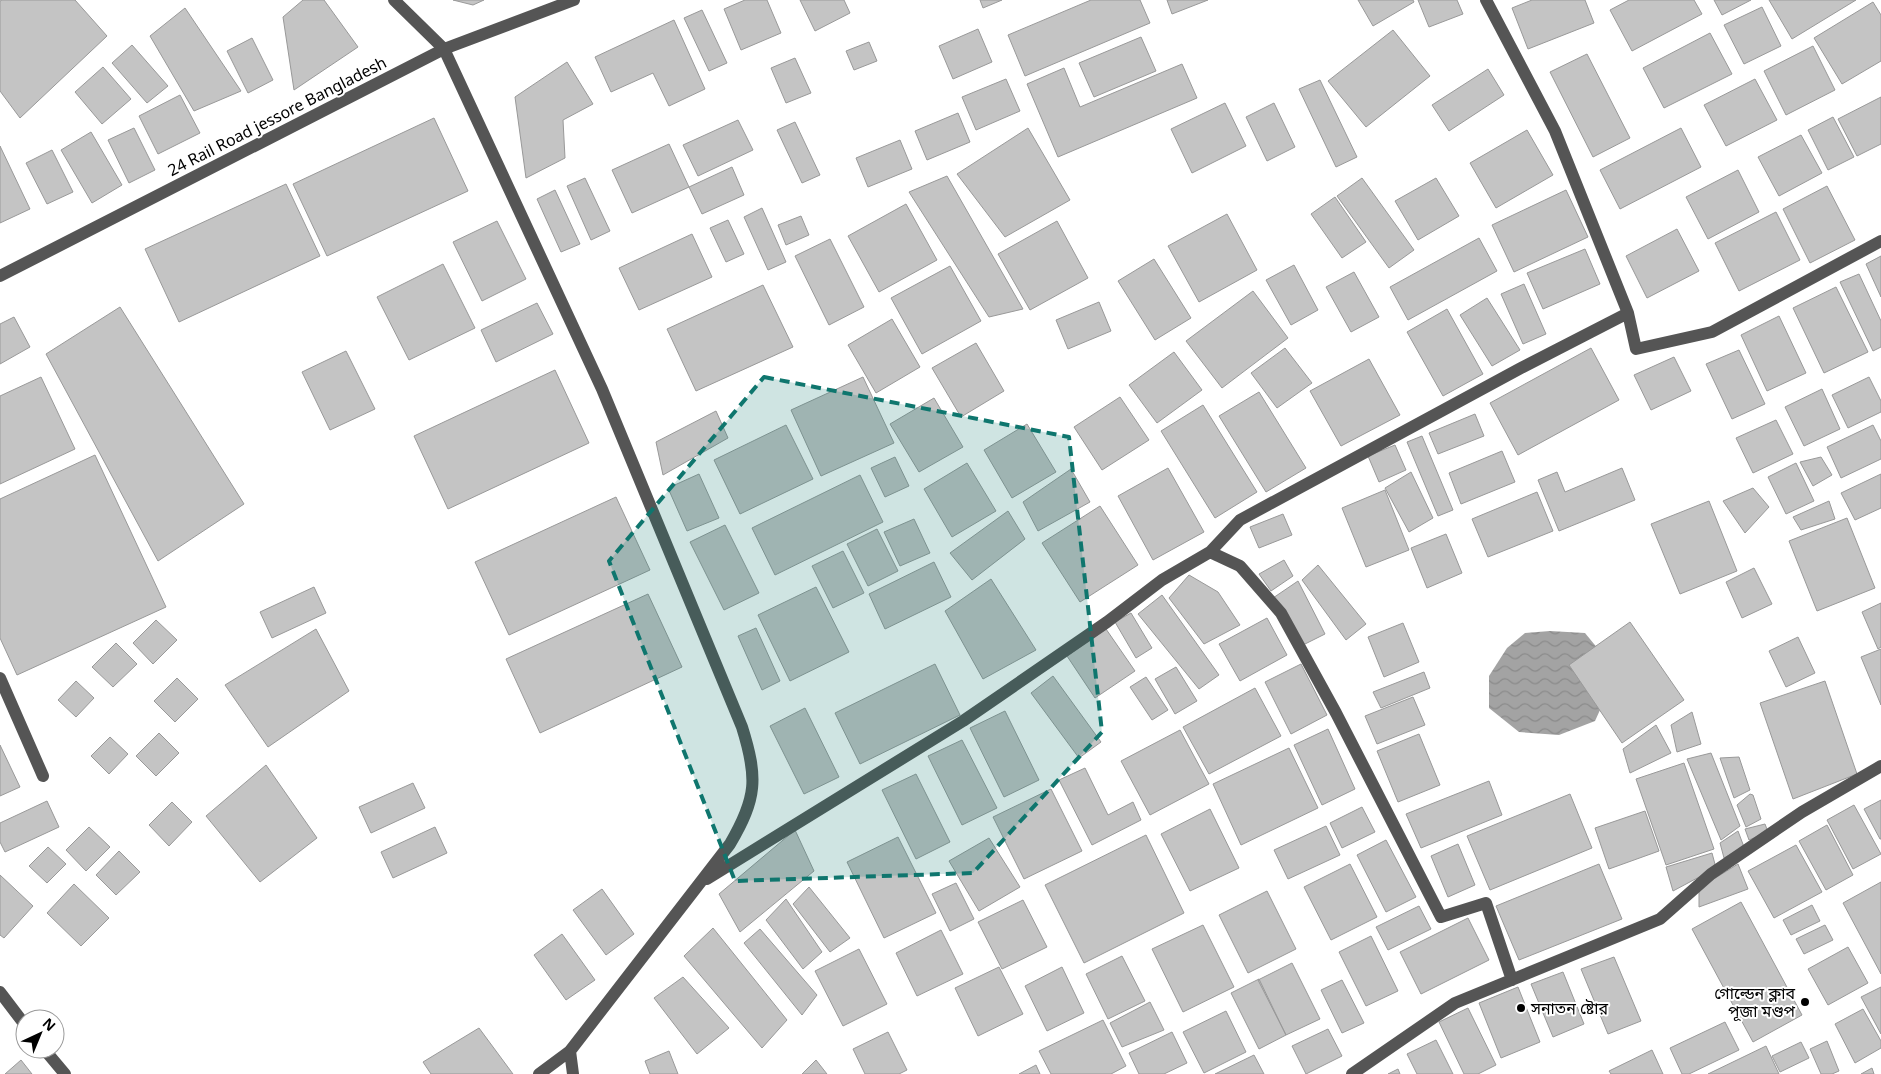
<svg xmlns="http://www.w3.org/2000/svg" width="1881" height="1074" viewBox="0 0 1881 1074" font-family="'Noto Sans','Noto Sans Bengali',sans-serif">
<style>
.water{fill:url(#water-waves)}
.building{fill:#c4c4c4;stroke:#999}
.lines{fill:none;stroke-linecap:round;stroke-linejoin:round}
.minor{stroke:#555;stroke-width:12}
.marked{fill:#0f766e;fill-opacity:0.2;stroke:#0f766e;stroke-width:4;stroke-dasharray:10 6;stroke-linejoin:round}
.poi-dot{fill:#000;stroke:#fff;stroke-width:2}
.labels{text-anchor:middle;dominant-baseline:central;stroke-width:4;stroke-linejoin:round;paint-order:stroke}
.street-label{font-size:16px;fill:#000;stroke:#fff}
.poi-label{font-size:16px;fill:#000;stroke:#fff;text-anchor:end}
</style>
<defs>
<pattern id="water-waves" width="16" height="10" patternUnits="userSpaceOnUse" patternTransform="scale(1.25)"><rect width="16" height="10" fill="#a3a3a3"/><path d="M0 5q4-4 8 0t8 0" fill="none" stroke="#8b8b8b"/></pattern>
</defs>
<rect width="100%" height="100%" fill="#fff"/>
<path class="water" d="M 1550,631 L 1585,633 L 1608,661 L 1610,688 L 1595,721 L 1559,735 L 1519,732 L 1489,708 L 1489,676 L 1507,648 L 1525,633 Z"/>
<path class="building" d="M 2,0 L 75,0 L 107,36 L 20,118 L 0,91 L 0,1 Z
M 303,0 L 324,0 L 358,47 L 294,90 L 283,17 Z
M 453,0 L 484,0 L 473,5 Z
M 745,0 L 767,0 L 781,33 L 741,50 L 724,9 Z
M 800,0 L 844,0 L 850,13 L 815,31 Z
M 980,0 L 1002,0 L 983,8 Z
M 1091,0 L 1140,0 L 1150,23 L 1025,76 L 1008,35 Z
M 1167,0 L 1208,0 L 1172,14 Z
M 1358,0 L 1413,0 L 1414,2 L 1373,26 Z
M 1418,0 L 1457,0 L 1463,14 L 1429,27 Z
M 1532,0 L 1585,0 L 1594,23 L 1528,49 L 1512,8 Z
M 1629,0 L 1694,0 L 1702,14 L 1632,51 L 1610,10 Z
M 1714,0 L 1751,0 L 1722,15 Z
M 1769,0 L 1856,0 L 1792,39 Z
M 1873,2 L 1881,15 L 1881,61 L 1842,84 L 1814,38 Z
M 1762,7 L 1781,46 L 1744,64 L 1724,25 Z
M 185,8 L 241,91 L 194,111 L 150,36 Z
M 702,10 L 727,63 L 709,71 L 684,18 Z
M 674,20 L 705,89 L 669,106 L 653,73 L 611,92 L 595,57 Z
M 978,29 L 992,62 L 953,79 L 939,46 Z
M 1393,30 L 1430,76 L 1366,127 L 1328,81 Z
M 1710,33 L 1732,74 L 1664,108 L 1643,68 Z
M 1141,37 L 1156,71 L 1094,97 L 1079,63 Z
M 252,38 L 273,80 L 248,93 L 227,51 Z
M 869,42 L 877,61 L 854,70 L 846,51 Z
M 132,45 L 168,86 L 147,103 L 112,63 Z
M 1813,46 L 1835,90 L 1786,115 L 1764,71 Z
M 1587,54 L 1630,138 L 1593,157 L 1550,72 Z
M 795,58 L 811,93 L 786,103 L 771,68 Z
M 567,62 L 593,104 L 563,120 L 565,158 L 526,178 L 515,97 Z
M 1182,64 L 1197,98 L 1058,157 L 1027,84 L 1064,68 L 1080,107 Z
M 103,67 L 131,99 L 102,124 L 75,92 Z
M 1488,69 L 1504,95 L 1449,131 L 1432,105 Z
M 1006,79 L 1020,111 L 976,130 L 962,97 Z
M 1755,79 L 1777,120 L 1726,146 L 1704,105 Z
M 1320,80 L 1357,157 L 1336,167 L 1299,89 Z
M 180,95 L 200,133 L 158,154 L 139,116 Z
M 1881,97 L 1881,144 L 1857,156 L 1838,119 Z
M 1225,103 L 1246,146 L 1192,173 L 1171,129 Z
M 1274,103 L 1295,147 L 1267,161 L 1246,117 Z
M 958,113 L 970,142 L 927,160 L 915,131 Z
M 1833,117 L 1854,157 L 1828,170 L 1808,130 Z
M 434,118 L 468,191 L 327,256 L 293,184 Z
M 738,120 L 753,150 L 698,176 L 683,145 Z
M 795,122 L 820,175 L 802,183 L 777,130 Z
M 134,128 L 155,170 L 129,183 L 108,140 Z
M 1028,128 L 1070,200 L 1005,237 L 957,174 Z
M 1681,128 L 1701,167 L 1620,209 L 1600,170 Z
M 1527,130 L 1553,175 L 1496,208 L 1470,163 Z
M 91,132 L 122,185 L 92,203 L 61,150 Z
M 1801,135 L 1822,173 L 1779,196 L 1758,157 Z
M 900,140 L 912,169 L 868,187 L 856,158 Z
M 669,144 L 689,187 L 632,213 L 612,170 Z
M 0,146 L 30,209 L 0,223 Z
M 52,150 L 73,192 L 47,204 L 26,163 Z
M 732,167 L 744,195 L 702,214 L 689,187 Z
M 1738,170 L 1759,212 L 1708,239 L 1686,197 Z
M 947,176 L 1023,309 L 989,317 L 909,192 Z
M 585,178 L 610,231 L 591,240 L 567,186 Z
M 1362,178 L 1414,250 L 1389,268 L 1337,196 Z
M 1436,178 L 1459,216 L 1418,240 L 1395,201 Z
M 286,184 L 320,256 L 179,322 L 145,249 Z
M 1827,186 L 1855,240 L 1810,263 L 1783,209 Z
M 555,190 L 580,244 L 561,252 L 537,199 Z
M 1566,190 L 1588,237 L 1514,272 L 1492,225 Z
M 1335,197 L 1366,242 L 1342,258 L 1311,214 Z
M 906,204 L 937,260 L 879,292 L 848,236 Z
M 762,208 L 786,262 L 768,270 L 744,217 Z
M 1776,212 L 1800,260 L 1739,291 L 1715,243 Z
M 1227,214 L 1257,270 L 1199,302 L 1168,246 Z
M 801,216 L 809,235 L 786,245 L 778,225 Z
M 728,220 L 744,254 L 726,262 L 710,228 Z
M 497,221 L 526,279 L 482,301 L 453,242 Z
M 1057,221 L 1088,278 L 1030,310 L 998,254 Z
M 1677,229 L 1699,271 L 1647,298 L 1626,256 Z
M 692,234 L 712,277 L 639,310 L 619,268 Z
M 1479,238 L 1497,271 L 1408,320 L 1390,287 Z
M 830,239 L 864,307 L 829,325 L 795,256 Z
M 1585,249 L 1600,284 L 1543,309 L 1527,273 Z
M 1881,256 L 1881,297 L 1866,264 Z
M 1154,259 L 1191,318 L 1155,340 L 1118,281 Z
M 443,264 L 475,328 L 409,360 L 377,297 Z
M 1294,265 L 1318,310 L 1291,325 L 1266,280 Z
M 950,266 L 981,321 L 922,354 L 891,298 Z
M 1354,272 L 1379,317 L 1351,332 L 1326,287 Z
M 1859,274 L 1881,321 L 1881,347 L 1873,351 L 1840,282 Z
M 1524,284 L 1546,334 L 1523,344 L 1501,294 Z
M 763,285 L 793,347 L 696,391 L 667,329 Z
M 1836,287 L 1868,352 L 1824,373 L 1793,308 Z
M 1253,291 L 1288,338 L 1222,388 L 1186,341 Z
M 1487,298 L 1520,350 L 1492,366 L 1460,315 Z
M 1099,302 L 1111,331 L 1068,349 L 1056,320 Z
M 537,303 L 553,334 L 496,362 L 481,330 Z
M 120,307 L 244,504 L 158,561 L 46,354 Z
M 1447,309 L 1483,374 L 1443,396 L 1407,332 Z
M 1779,316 L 1806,373 L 1767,391 L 1741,335 Z
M 14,317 L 30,347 L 0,364 L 0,324 Z
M 892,319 L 920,367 L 876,393 L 848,345 Z
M 976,343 L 1004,391 L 961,417 L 932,368 Z
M 1285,348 L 1312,383 L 1277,408 L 1251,373 Z
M 1591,348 L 1619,400 L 1518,455 L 1490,403 Z
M 1739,350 L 1765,404 L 1732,419 L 1706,364 Z
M 346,351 L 375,409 L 330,430 L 302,372 Z
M 1174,352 L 1202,390 L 1157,423 L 1129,385 Z
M 1674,357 L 1691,391 L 1651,410 L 1634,375 Z
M 1369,359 L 1400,415 L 1341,446 L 1310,391 Z
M 555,370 L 589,443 L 448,509 L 414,436 Z
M 41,377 L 75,449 L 0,484 L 0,396 Z
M 863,377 L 894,443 L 821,476 L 791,410 Z
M 1869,377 L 1881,401 L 1881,412 L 1848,428 L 1832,395 Z
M 1822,389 L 1840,429 L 1804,446 L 1785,407 Z
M 1259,392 L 1306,468 L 1266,492 L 1219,416 Z
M 1120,397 L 1149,440 L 1102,470 L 1074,427 Z
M 934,398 L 963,447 L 919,472 L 890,424 Z
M 1203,405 L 1257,492 L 1215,518 L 1161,431 Z
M 716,411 L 728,438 L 663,475 L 656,442 Z
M 1475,414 L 1484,436 L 1438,454 L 1429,433 Z
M 1776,420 L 1793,454 L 1753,473 L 1736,438 Z
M 1027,424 L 1056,472 L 1012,498 L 984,450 Z
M 786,425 L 813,479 L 740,514 L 714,460 Z
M 1873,425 L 1881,441 L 1881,459 L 1841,478 L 1827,447 Z
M 1422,436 L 1453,510 L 1438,516 L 1407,442 Z
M 1395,445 L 1406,470 L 1379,482 L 1368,456 Z
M 1502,451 L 1515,482 L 1461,504 L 1449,473 Z
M 95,455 L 166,607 L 17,675 L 0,638 L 0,499 Z
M 895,457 L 909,486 L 885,497 L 871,468 Z
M 1821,457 L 1832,475 L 1813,486 L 1800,462 Z
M 967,463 L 996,511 L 952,537 L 924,489 Z
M 1796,463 L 1814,501 L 1786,514 L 1768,477 Z
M 1168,468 L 1204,532 L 1153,560 L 1118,496 Z
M 1622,468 L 1635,500 L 1559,531 L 1538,480 L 1557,472 L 1565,492 Z
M 1071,469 L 1090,502 L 1038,531 L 1023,502 Z
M 1411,472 L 1433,518 L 1409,532 L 1385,488 Z
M 699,474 L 719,518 L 687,531 L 668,488 Z
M 1881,474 L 1881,508 L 1855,520 L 1841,493 Z
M 860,475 L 883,522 L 775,575 L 752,528 Z
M 1753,488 L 1769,507 L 1745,533 L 1723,501 Z
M 1385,490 L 1409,550 L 1366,567 L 1342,508 Z
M 1537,492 L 1553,531 L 1488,557 L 1472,519 Z
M 616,497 L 650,570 L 509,635 L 475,562 Z
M 1709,501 L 1737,571 L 1680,594 L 1651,524 Z
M 1829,501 L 1835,519 L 1801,530 L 1793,517 Z
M 1100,506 L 1138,565 L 1080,602 L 1042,543 Z
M 1008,511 L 1025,539 L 972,580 L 950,553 Z
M 1283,514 L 1292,535 L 1259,548 L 1250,527 Z
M 1847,518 L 1875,588 L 1817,611 L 1789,541 Z
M 914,519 L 930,553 L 900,566 L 884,532 Z
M 725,525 L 759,593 L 724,610 L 690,542 Z
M 877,529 L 898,571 L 868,586 L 847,544 Z
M 1446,534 L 1462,573 L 1427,588 L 1411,548 Z
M 843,551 L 864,593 L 833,608 L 812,566 Z
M 1284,560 L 1293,576 L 1271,591 L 1259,574 Z
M 934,562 L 951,597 L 885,629 L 869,594 Z
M 1318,565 L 1366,624 L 1346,640 L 1302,580 Z
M 1754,568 L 1772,604 L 1742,618 L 1726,582 Z
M 1189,575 L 1218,592 L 1240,625 L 1204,644 L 1169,598 Z
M 991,579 L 1036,650 L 983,679 L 945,611 Z
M 1298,581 L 1325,634 L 1303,645 L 1273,598 Z
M 314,587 L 326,613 L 272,638 L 260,612 Z
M 816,587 L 849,652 L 790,681 L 758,615 Z
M 648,594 L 682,667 L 540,733 L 506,659 Z
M 1162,595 L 1219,675 L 1199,689 L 1138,614 Z
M 1881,603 L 1881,647 L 1878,649 L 1862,612 Z
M 1131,613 L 1152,648 L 1136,658 L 1115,622 Z
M 1267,618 L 1287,655 L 1240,681 L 1219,644 Z
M 156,620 L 177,640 L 153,664 L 133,643 Z
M 1630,622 L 1684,700 L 1622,743 L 1569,665 Z
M 1403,623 L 1419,662 L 1384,677 L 1368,637 Z
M 756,628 L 780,681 L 762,690 L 738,636 Z
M 316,629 L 349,691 L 268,747 L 225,685 Z
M 1106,629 L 1135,671 L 1095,698 L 1067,656 Z
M 1798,637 L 1815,673 L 1786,687 L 1769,651 Z
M 116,643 L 137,664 L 113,687 L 92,667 Z
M 1881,649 L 1881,705 L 1861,657 Z
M 935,664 L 960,715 L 860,764 L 835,713 Z
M 1301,664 L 1327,715 L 1291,734 L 1265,682 Z
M 1176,667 L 1197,701 L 1175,714 L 1155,679 Z
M 1424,672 L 1430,688 L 1381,708 L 1373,692 Z
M 1053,676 L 1101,742 L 1079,758 L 1031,693 Z
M 1146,677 L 1168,710 L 1152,720 L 1130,687 Z
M 177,678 L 198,699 L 175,722 L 154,701 Z
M 76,681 L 94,698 L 76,717 L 58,700 Z
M 1825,681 L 1857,774 L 1793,799 L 1760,703 Z
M 1255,688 L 1281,736 L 1209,774 L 1183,727 Z
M 1413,697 L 1425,725 L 1377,744 L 1365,716 Z
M 805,708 L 839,777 L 804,794 L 770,726 Z
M 1005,711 L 1039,780 L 1004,797 L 970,728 Z
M 1692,712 L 1701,744 L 1677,752 L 1671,725 Z
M 1656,725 L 1671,753 L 1630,773 L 1623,749 Z
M 1328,729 L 1355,789 L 1322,805 L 1294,745 Z
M 1180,730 L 1209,784 L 1150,815 L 1121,761 Z
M 159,733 L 179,753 L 156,776 L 136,756 Z
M 1419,734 L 1440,785 L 1398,802 L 1377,751 Z
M 110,737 L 128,754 L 109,774 L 91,756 Z
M 962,740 L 997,808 L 962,825 L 928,756 Z
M 0,745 L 20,787 L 0,796 Z
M 1289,748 L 1318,808 L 1241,845 L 1213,784 Z
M 1711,753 L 1740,826 L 1721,840 L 1687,759 Z
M 1739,757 L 1750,790 L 1734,798 L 1720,758 Z
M 1684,763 L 1714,849 L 1666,865 L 1636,779 Z
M 266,765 L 317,838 L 260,882 L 206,816 Z
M 1085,768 L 1108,815 L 1133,802 L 1141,820 L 1092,845 L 1059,780 Z
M 916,774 L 950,842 L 916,859 L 882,790 Z
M 1489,781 L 1502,815 L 1421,848 L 1406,814 Z
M 413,783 L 425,808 L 371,833 L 359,807 Z
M 1051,789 L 1082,851 L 1024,879 L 993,817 Z
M 1570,794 L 1592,848 L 1490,890 L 1467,836 Z
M 1750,794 L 1753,795 L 1761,819 L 1746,827 L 1737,805 Z
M 1881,800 L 1881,839 L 1880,839 L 1864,809 Z
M 47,801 L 59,827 L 5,852 L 0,842 L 0,823 Z
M 172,802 L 192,822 L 169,846 L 149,825 Z
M 1854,805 L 1881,854 L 1853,869 L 1827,820 Z
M 1362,807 L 1375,832 L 1342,848 L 1330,823 Z
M 1210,809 L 1239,868 L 1190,891 L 1161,834 Z
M 1645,811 L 1659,851 L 1609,869 L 1595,828 Z
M 1765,824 L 1768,832 L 1749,840 L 1745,829 Z
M 1827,825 L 1853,875 L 1826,890 L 1799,841 Z
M 1326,826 L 1340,855 L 1288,879 L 1274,850 Z
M 89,827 L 110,847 L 86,871 L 66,850 Z
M 435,827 L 447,853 L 393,878 L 381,852 Z
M 795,830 L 814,871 L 740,932 L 719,894 Z
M 1738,831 L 1744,847 L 1724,858 L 1720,843 Z
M 1146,835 L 1184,913 L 1084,963 L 1045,885 Z
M 898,837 L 936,913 L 884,938 L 847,862 Z
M 989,838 L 1020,887 L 979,911 L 949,861 Z
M 1386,840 L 1416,897 L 1386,912 L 1357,855 Z
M 1458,844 L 1475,885 L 1448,897 L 1431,856 Z
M 1796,845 L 1822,892 L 1774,918 L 1748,871 Z
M 48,847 L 66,864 L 47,883 L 29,866 Z
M 119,851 L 140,872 L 116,895 L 96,875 Z
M 1712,853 L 1716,868 L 1673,891 L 1666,867 Z
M 1350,864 L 1377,917 L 1331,940 L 1304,887 Z
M 1599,864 L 1622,919 L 1519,960 L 1496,906 Z
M 1738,864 L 1748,889 L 1699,907 L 1699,888 Z
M 0,875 L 33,906 L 4,938 L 0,935 Z
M 1881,882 L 1881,974 L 1843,903 Z
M 956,883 L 974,919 L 950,931 L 932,894 Z
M 74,884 L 109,918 L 81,946 L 47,913 Z
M 809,887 L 850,938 L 830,952 L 793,904 Z
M 602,889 L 634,934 L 606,955 L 573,910 Z
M 1267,891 L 1296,949 L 1248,973 L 1219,915 Z
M 786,899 L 822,952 L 803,969 L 766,920 Z
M 1023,900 L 1047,947 L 1002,969 L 978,922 Z
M 1741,902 L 1802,1015 L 1753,1042 L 1692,929 Z
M 1812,905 L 1820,921 L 1791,935 L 1783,920 Z
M 1419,906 L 1431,929 L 1388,950 L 1376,927 Z
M 1468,918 L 1489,960 L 1421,994 L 1400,952 Z
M 1203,925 L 1234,987 L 1183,1012 L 1152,949 Z
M 1825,925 L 1833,940 L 1804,954 L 1796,939 Z
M 713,928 L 787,1020 L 762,1048 L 684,956 Z
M 760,929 L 817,995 L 802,1015 L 744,943 Z
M 941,930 L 963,974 L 917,996 L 896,953 Z
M 562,934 L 595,980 L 566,1000 L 534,955 Z
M 1371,936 L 1398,991 L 1366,1006 L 1339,952 Z
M 1848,947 L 1868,983 L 1828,1005 L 1808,969 Z
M 859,949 L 887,1004 L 843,1026 L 815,971 Z
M 1122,956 L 1145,1001 L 1108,1019 L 1086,974 Z
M 1614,957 L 1641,1021 L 1608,1034 L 1581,969 Z
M 1292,963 L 1320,1019 L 1286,1035 L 1258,980 Z
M 999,967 L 1023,1014 L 978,1036 L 955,988 Z
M 1062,967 L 1084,1013 L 1047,1031 L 1025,986 Z
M 1563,972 L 1584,1024 L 1553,1037 L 1531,984 Z
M 683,977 L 729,1028 L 697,1054 L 654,998 Z
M 1259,979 L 1286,1035 L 1259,1049 L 1231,993 Z
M 1342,980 L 1364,1023 L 1342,1033 L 1321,990 Z
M 1518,987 L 1540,1042 L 1501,1058 L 1479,1003 Z
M 1881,987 L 1881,1034 L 1861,997 Z
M 1150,1002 L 1164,1030 L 1122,1047 L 1110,1023 Z
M 1468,1008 L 1496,1065 L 1478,1074 L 1464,1074 L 1439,1022 Z
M 1863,1009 L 1881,1041 L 1881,1048 L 1855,1063 L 1835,1024 Z
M 1226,1011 L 1246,1052 L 1204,1073 L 1183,1032 Z
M 1103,1020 L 1126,1066 L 1111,1074 L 1051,1074 L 1039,1051 Z
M 1725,1022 L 1739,1050 L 1689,1074 L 1682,1074 L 1670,1048 Z
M 479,1028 L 513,1074 L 431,1074 L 423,1062 Z
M 1328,1029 L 1342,1056 L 1306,1074 L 1292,1046 Z
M 888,1032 L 907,1070 L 899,1074 L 865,1074 L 853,1049 Z
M 1172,1032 L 1187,1063 L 1164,1074 L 1139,1074 L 1129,1053 Z
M 1436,1040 L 1453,1074 L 1417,1074 L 1407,1054 Z
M 1827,1041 L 1839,1071 L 1832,1074 L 1821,1074 L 1810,1049 Z
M 1801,1042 L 1809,1058 L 1780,1072 L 1772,1056 Z
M 1766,1046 L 1779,1074 L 1708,1074 Z
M 1652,1050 L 1663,1074 L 1611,1074 L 1609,1071 Z
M 669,1051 L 678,1074 L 650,1074 L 645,1061 Z
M 1254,1055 L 1264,1074 L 1215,1074 Z
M 21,1060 L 32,1074 L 5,1074 Z
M 816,1060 L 827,1074 L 802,1074 Z
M 1036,1065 L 1040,1074 L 1019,1074 Z
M 1872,1068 L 1874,1074 L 1861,1074 Z
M 1398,1069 L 1400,1074 L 1388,1074 Z"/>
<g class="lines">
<path class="minor" d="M 394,0 L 444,49 L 602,389 L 742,727 C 758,778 757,798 730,844 L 570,1051 L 573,1074
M 1486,0 L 1555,131 L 1628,313
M 0,276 L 444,49 L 574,0
M 1210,552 L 1240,520 L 1521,368 L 1628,313 L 1636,349 L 1712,332 L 1881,241
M 0,678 L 43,776
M 707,879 L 963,721 L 1107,622 L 1162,580 L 1210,552 L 1240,566 L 1281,613 L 1336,713 L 1441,917 L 1486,903 L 1512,980
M 0,992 L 25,1025
M 44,1049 L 65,1074
M 539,1074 L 570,1051
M 1352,1074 L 1455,1003 L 1660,919 L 1711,874 L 1802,812 L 1881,766"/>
</g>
<path class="marked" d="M 764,377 L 1069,437 L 1102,732 L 973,873 L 735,881 L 609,561 Z"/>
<g class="poi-dot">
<circle cx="1805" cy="1002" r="5"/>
<circle cx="1521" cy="1008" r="5"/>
</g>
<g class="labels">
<g class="street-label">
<text transform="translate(277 116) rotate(-27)">24 Rail Road jessore Bangladesh</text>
</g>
<g class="poi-label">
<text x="1795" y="993">গোল্ডেন ক্লাব<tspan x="1795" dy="18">পূজা মণ্ডপ</tspan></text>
<text x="1531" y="1008" text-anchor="start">সনাতন ষ্টোর</text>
</g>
</g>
<g transform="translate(40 1034) rotate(44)"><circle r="24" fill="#ffffff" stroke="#999999"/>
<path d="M0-4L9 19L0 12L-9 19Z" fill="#000000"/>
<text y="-8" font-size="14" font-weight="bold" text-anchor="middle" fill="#000000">N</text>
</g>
</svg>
